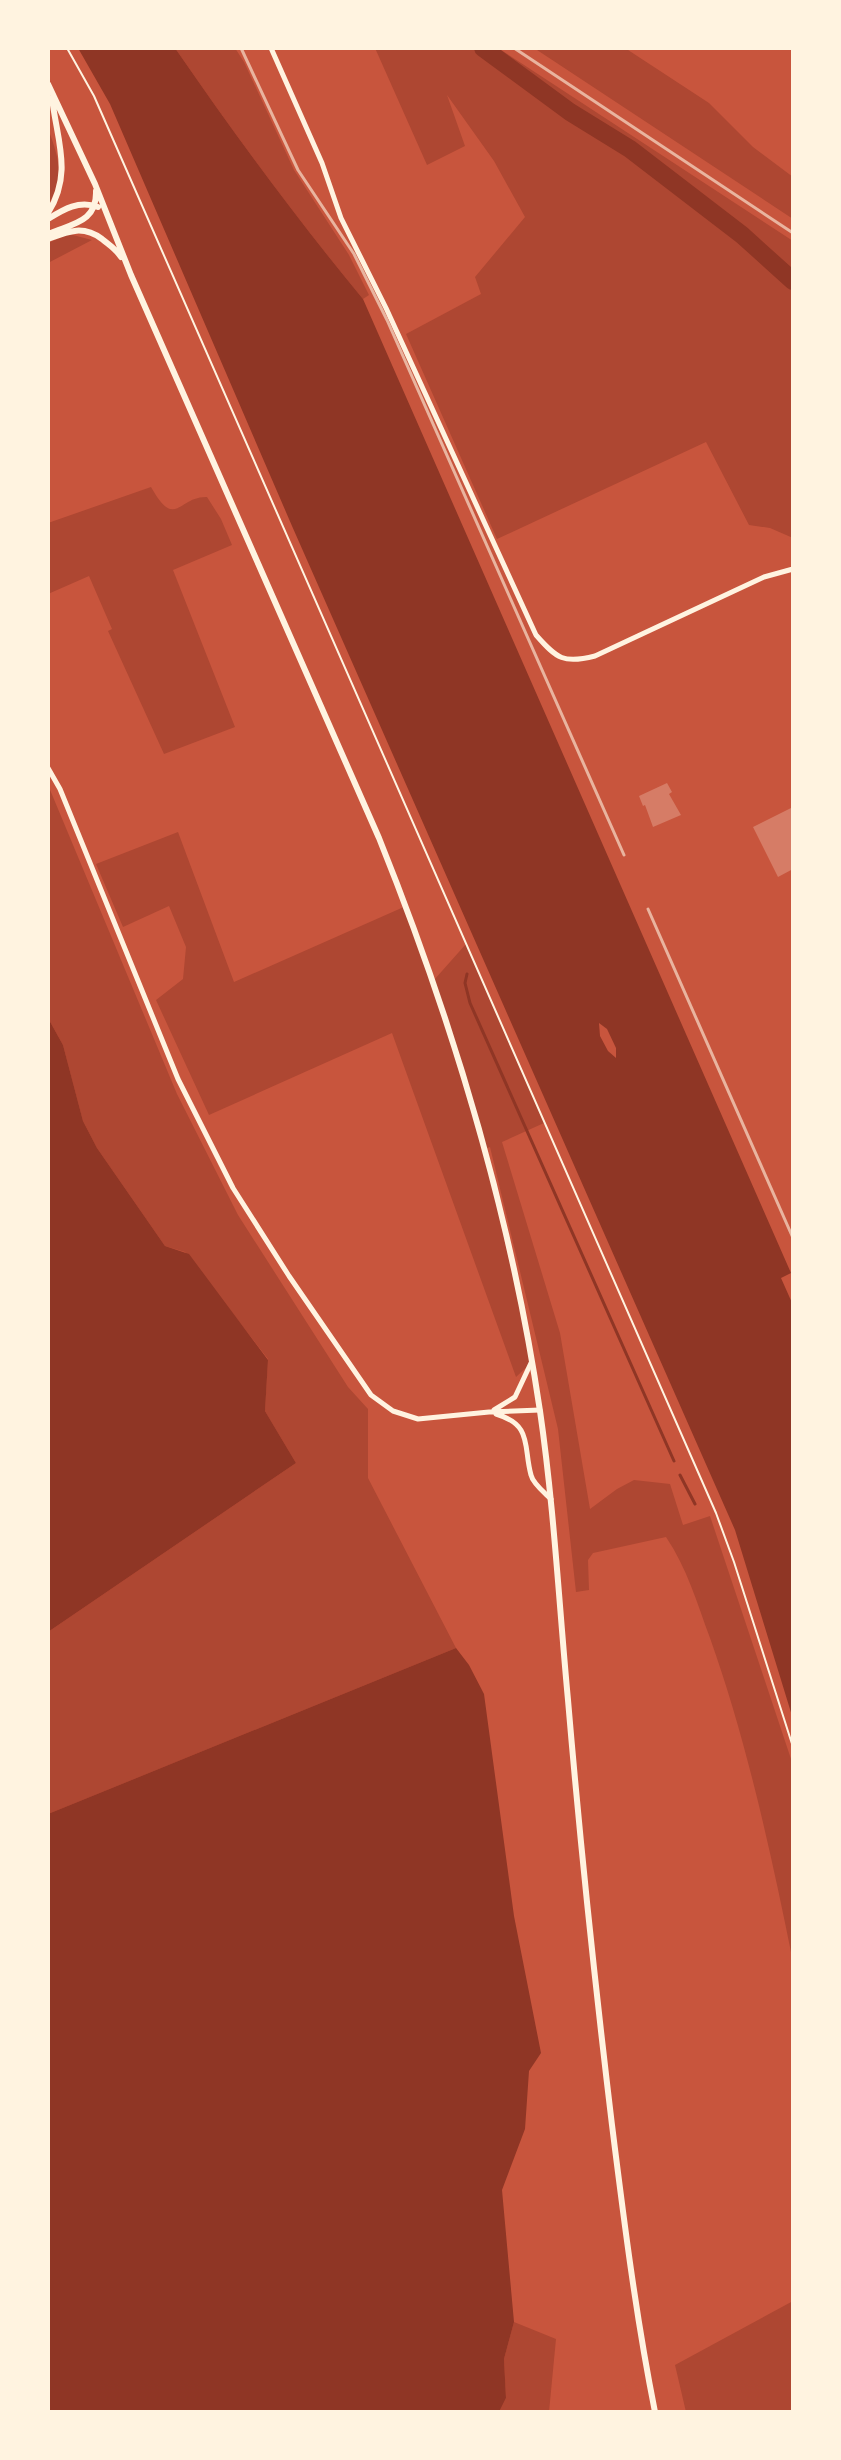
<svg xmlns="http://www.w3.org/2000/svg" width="841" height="2460" viewBox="0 0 841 2460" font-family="Inter,sans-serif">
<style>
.green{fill:#ae4732}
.water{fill:#8f3625}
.pier{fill:#c8553d}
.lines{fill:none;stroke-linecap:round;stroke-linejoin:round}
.stream{stroke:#8f3625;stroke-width:3}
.river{stroke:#8f3625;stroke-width:18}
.building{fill:#d67c66}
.path{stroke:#fff3e0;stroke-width:2}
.minor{stroke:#fff3e0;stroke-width:5}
.secondary{stroke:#fff3e0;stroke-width:6}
.rail{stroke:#e9b49f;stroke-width:3}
</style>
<rect width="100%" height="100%" fill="#c8553d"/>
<path class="green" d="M 175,48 L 235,48 L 244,62 L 294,170 L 349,255 L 369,295 L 363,299 C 296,218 235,135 175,48 Z
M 375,48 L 498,48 L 793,241 L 793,538 L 770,528 L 749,525 L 706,442 L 497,539 L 406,334 L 481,294 L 475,277 L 525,217 L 494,161 L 447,95 L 465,146 L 427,165 Z
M 534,48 L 625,48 L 709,103 L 753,147 L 793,177 L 793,219 Z
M 48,128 C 59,160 65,174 48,206 Z
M 69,234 L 92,240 L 48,263 L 48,243 Z
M 151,487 C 176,531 178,496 207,497 L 221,519 L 232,545 L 173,570 L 235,727 L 164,754 L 108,631 L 112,629 L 89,576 L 48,594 L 48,523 Z
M 48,785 L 177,1094 L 238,1215 L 348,1387 L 368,1409 L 368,1478 L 456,1648 L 48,1814 L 48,1632 L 296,1463 L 265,1411 L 268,1359 L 185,1252 L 165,1246 L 97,1148 L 83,1121 L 63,1045 L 48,1018 Z
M 178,832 L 234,982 L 406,906 L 434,980 L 466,944 L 544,1123 L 502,1142 L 560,1333 L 590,1509 L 617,1489 L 634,1480 L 670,1484 L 683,1525 L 710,1516 L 793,1765 L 793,1962 C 771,1853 747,1742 710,1638 C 697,1603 687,1568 666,1537 L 593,1553 L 588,1560 L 589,1590 L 576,1592 L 558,1429 L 490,1147 L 484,1149 L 532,1362 L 516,1377 L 392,1033 L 209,1115 L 156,1000 L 183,979 L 186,947 L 169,906 L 123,927 L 96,864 Z
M 793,2301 L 793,2412 L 686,2412 L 675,2365 Z
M 514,2322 L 556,2339 L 549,2412 L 499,2412 L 506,2398 L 504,2359 Z"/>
<path class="water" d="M 78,48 L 175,48 C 235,135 296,218 363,299 L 791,1273 L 781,1278 L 793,1305 L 793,1719 L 735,1530 L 292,526 L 110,104 Z
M 48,1018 L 63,1045 L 83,1121 L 97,1148 L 165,1246 L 189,1254 L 268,1360 L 265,1411 L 296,1463 L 48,1632 Z
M 456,1648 L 469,1665 L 484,1694 L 514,1916 L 541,2053 L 529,2071 L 525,2129 L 502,2190 L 514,2322 L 504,2359 L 506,2398 L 499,2412 L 48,2412 L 48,1814 Z"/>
<path class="pier" d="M 599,1023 L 607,1029 L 616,1048 L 616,1058 L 608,1051 L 600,1036 Z"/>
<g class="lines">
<path class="stream" d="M 467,974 L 465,983 L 470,1003 L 674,1461
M 680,1475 L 695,1504"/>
<path class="river" d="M 483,48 L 570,112 L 630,149 L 742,235 L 793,281"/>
</g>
<path class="building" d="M 667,783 L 672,792 L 669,794 L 681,815 L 653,827 L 645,805 L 643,806 L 639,796 Z
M 793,807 L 793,869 L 778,877 L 753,827 Z"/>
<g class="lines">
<path class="path" d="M 67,48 L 94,96 L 716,1513 L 734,1562 L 793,1747"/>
<path class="minor" d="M 271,48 L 322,163 L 341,218 L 386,308 L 536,635 C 557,659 564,664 595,656 L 764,577 L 793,569
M 48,768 L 60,789 L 178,1079 L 233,1188 L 289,1276 L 371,1395 L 393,1411 L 418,1419 L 489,1412 L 540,1410
M 494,1410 L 515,1397 L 531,1363
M 496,1414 C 533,1425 523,1446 531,1475 C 533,1484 545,1493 551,1499"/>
<path class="secondary" d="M 48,84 L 95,184 L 131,275 L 379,838 C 453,1022 511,1215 540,1411 C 554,1507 559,1604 568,1700 C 580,1842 595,1984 612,2125 C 624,2221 636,2317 655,2412
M 48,213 C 73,173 57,141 52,98
M 48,219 C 64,209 79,200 98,207
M 51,233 C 75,223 97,221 96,191
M 48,239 C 69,231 83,225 102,239 C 109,245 116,249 121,257"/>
<path class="rail" d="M 241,48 L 298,170 L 354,254 L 387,320 L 624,855
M 514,48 L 793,233
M 648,909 L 793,1238"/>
</g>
<rect width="841" height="2460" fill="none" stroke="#fff3e0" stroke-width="100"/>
</svg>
